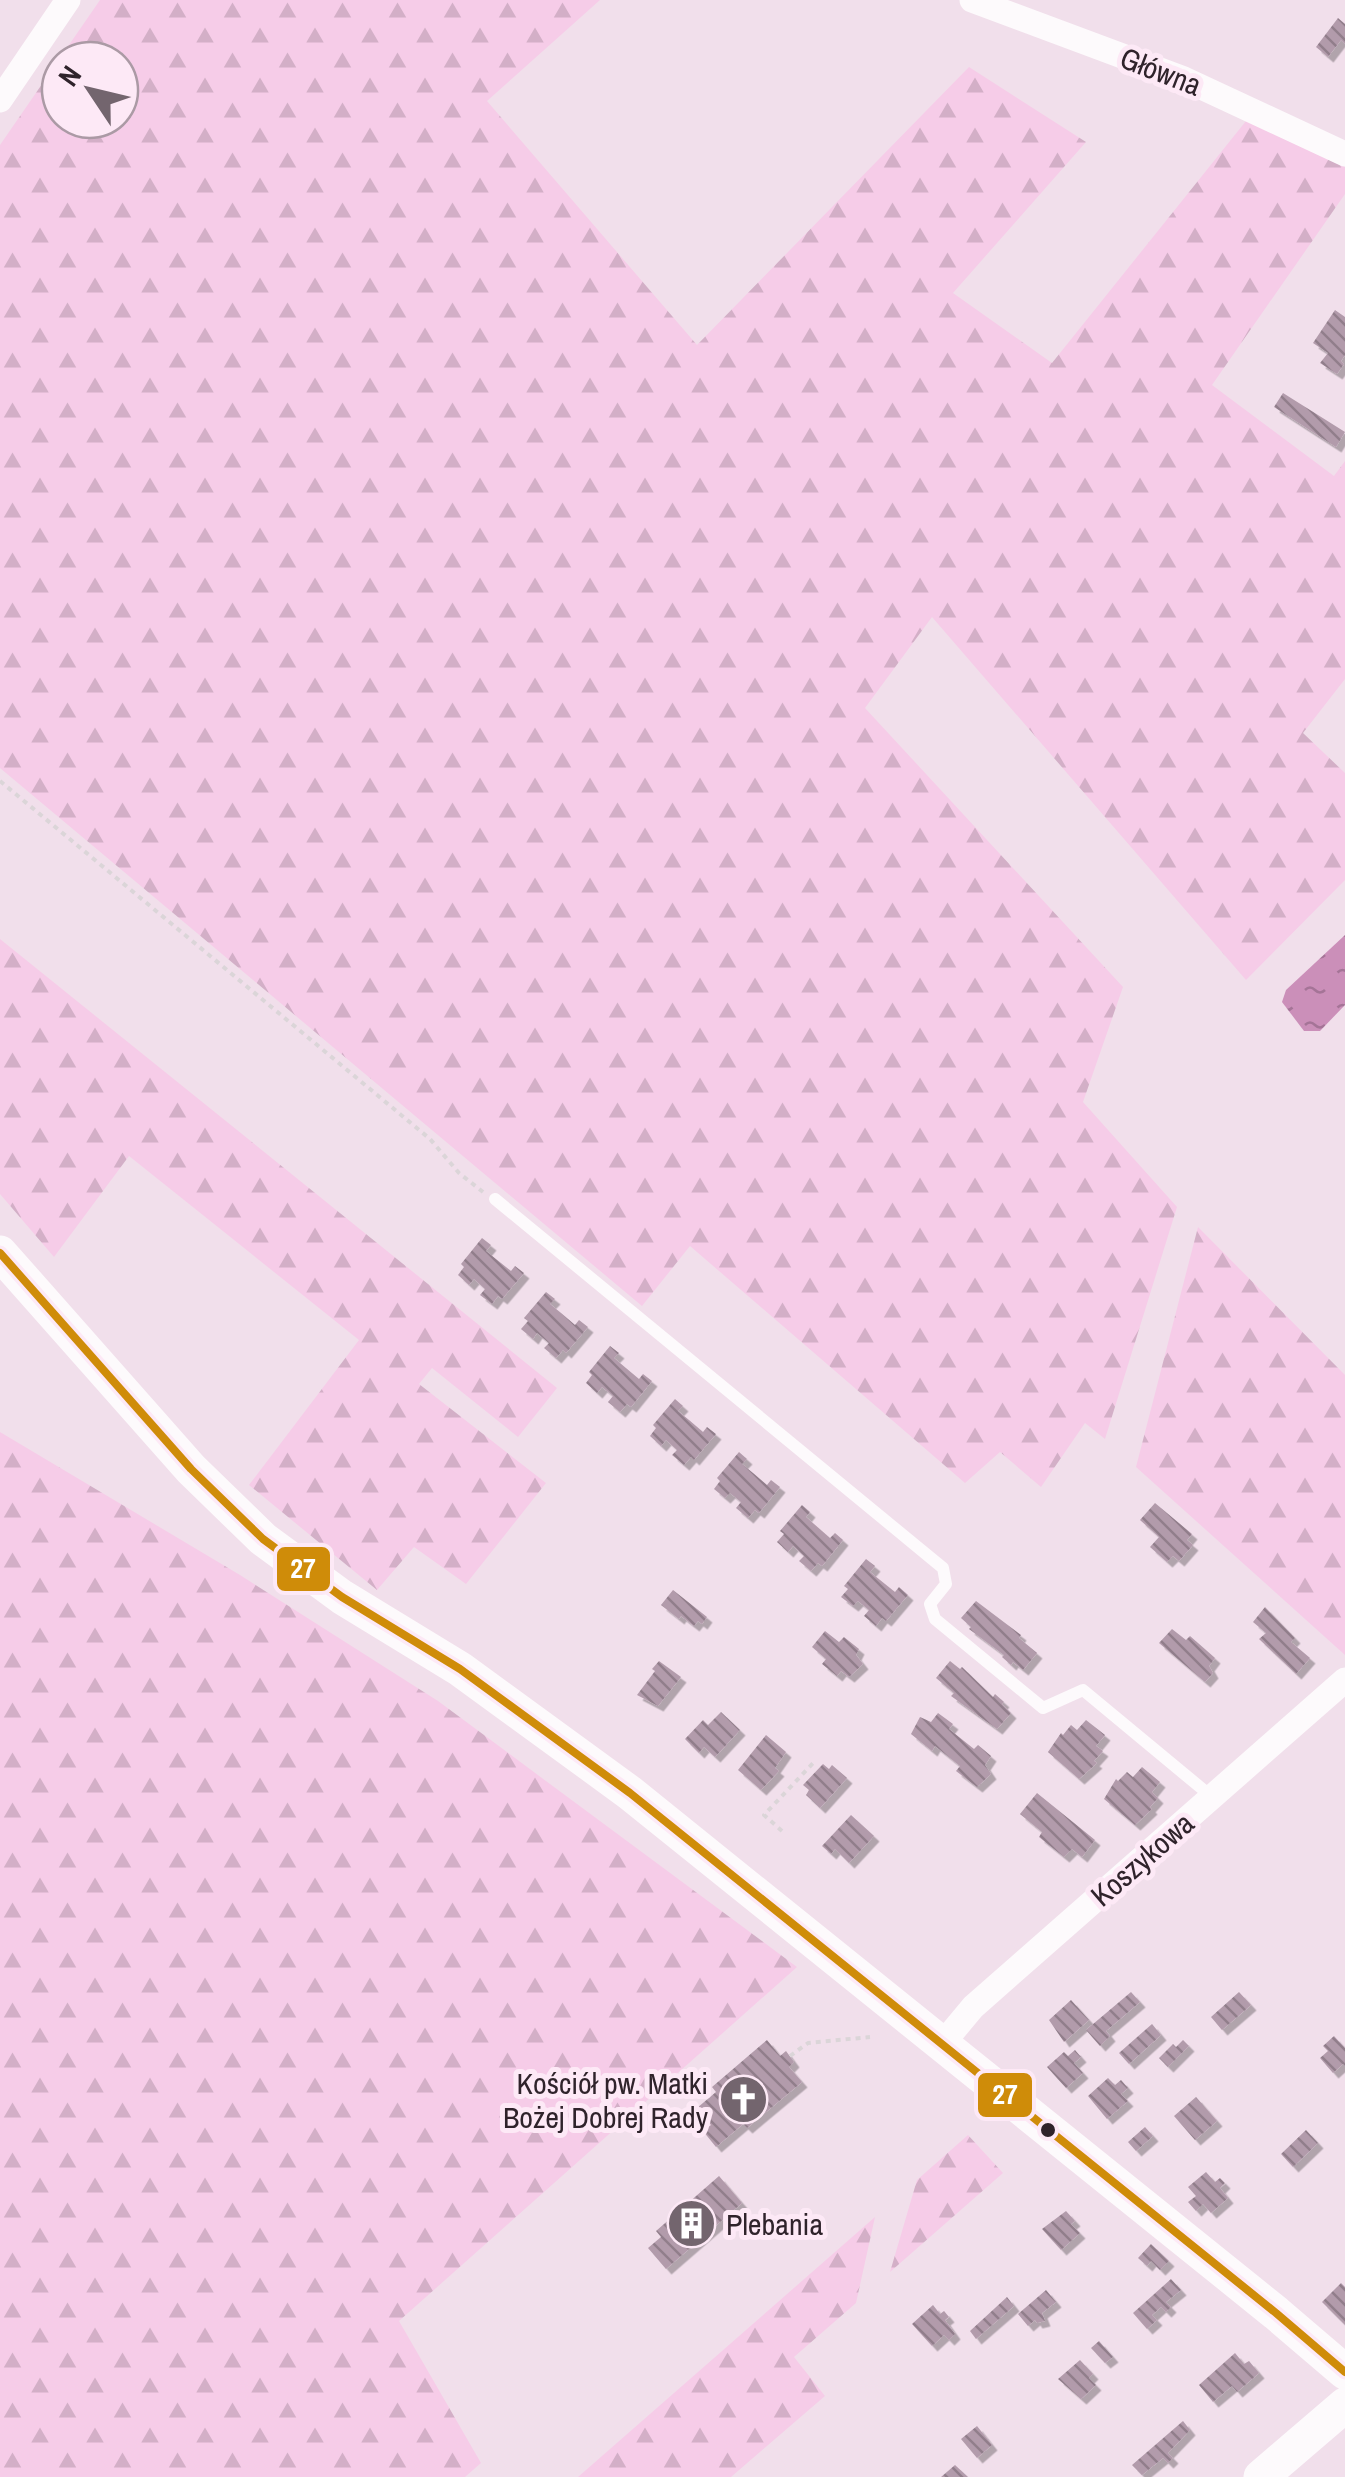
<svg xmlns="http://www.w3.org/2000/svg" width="1345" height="2477" viewBox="0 0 1345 2477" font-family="'Archivo Narrow',sans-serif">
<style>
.forest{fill:url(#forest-firs);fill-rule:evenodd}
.water{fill:url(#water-ripples)}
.building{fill:url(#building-back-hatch);filter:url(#shadow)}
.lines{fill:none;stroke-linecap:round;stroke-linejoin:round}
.path{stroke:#dbd5d8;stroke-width:4;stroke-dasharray:5 5;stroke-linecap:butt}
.lane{stroke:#fdfafc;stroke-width:12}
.street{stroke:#fdfafc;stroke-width:25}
.secondary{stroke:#fdfafc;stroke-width:35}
.bus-1-casing{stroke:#fde9f6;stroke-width:15}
.bus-1{stroke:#cf8c09;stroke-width:8}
.bus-dot{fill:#2f232b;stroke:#fde9f6;stroke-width:4}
.labels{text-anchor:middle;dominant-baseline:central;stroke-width:10;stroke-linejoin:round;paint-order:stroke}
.street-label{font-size:30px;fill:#2f232b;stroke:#fde9f6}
.poi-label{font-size:30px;fill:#2f232b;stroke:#fde9f6;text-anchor:end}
.line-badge{stroke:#fde9f6;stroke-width:4}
.badge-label{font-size:28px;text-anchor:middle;font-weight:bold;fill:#fff}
</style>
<defs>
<pattern id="forest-firs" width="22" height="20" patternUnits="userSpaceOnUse" patternTransform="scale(2.5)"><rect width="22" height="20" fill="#f6cce8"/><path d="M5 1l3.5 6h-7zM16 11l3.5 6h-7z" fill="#d3afc7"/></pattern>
<pattern id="water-ripples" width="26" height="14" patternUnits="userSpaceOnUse" patternTransform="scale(2.5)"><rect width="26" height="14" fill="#cb8fb9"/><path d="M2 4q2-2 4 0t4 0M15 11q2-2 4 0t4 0" fill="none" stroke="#a57497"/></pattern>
<pattern id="building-back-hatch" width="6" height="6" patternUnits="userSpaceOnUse" patternTransform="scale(2.5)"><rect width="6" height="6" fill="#b29bab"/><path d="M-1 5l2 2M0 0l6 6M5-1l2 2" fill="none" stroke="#917e8b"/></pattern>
<filter id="shadow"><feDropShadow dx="5.5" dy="5.5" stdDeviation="0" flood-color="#0004"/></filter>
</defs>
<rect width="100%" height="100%" fill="#f1dfeb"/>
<path class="forest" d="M 100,0 L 600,0 L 487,101 L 697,345 L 969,67 L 1086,142 L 953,293 L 1052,363 L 1246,121 L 1345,167 L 1345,194 L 1212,385 L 1334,476 L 1345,461 L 1345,679 L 1303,733 L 1345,773 L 1345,880 L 1246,980 L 932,617 L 865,708 L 1123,987 L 1083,1102 L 1177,1207 L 1105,1439 L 1085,1423 L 1041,1487 L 1000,1452 L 965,1483 L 690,1246 L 642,1306 L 0,768 L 0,145 ZM 60,60 L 120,60 L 120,120 L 60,120 Z
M 0,939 L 557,1388 L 518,1437 L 432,1368 L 419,1384 L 546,1483 L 466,1584 L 414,1547 L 377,1590 L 249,1485 L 359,1340 L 129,1156 L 54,1257 L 0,1194 Z
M 1198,1227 L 1345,1375 L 1345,1655 L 1136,1467 Z
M 0,1432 L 240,1575 L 438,1701 L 797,1967 L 399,2321 L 481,2463 L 465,2477 L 0,2477 Z
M 968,2135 L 1003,2173 L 890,2272 L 917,2180 Z
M 875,2217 L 856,2303 L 794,2357 L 825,2396 L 731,2477 L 578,2477 Z"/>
<path class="water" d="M 1345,935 L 1345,1005 L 1320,1031 L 1304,1031 L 1282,1002 L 1286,990 Z"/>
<path class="building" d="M 1338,18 L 1345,24 L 1345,44 L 1341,40 L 1328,57 L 1316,47 Z
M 1335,310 L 1345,317 L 1345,355 L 1341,361 L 1344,364 L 1337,374 L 1320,363 L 1328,353 L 1313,343 Z
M 1283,393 L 1345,432 L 1336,447 L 1274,407 Z
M 482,1238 L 491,1245 L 486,1251 L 511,1271 L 515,1266 L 524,1273 L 502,1299 L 498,1296 L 492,1304 L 480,1295 L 485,1289 L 474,1279 L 469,1285 L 458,1275 L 464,1267 L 461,1264 Z
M 546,1292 L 555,1299 L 550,1304 L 561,1313 L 575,1325 L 579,1320 L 588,1327 L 566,1353 L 563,1350 L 556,1358 L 544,1348 L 549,1343 L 537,1333 L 533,1339 L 521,1329 L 528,1321 L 524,1318 Z
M 610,1346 L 619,1353 L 614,1358 L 639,1379 L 643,1374 L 652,1381 L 631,1407 L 627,1404 L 620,1412 L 608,1402 L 613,1396 L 602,1387 L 597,1393 L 586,1383 L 592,1375 L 589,1372 Z
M 675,1399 L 683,1406 L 678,1411 L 689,1420 L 703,1432 L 707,1427 L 716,1434 L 694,1460 L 691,1457 L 684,1465 L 672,1455 L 677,1450 L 666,1440 L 661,1446 L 650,1436 L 656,1428 L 653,1425 Z
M 739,1452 L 747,1459 L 742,1464 L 753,1473 L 767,1485 L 771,1480 L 780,1487 L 759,1513 L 755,1510 L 748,1518 L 736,1508 L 741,1502 L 730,1493 L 725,1498 L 714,1489 L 720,1481 L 717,1478 Z
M 1155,1503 L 1192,1534 L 1187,1540 L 1193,1545 L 1179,1561 L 1173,1556 L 1167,1562 L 1150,1547 L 1159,1537 L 1140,1520 Z
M 802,1505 L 810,1512 L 806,1517 L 830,1538 L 835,1533 L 843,1540 L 822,1566 L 818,1563 L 811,1571 L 799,1561 L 804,1556 L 793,1546 L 788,1552 L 777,1542 L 784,1534 L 780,1531 Z
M 866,1559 L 875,1566 L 870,1572 L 895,1592 L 899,1587 L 908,1595 L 886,1621 L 882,1618 L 876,1626 L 864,1616 L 869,1610 L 858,1601 L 853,1606 L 841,1597 L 848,1589 L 844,1586 Z
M 673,1590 L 707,1617 L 702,1624 L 698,1621 L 694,1626 L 681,1616 L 679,1619 L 661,1605 Z
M 976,1601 L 1021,1635 L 1019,1638 L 1037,1653 L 1023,1670 L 1013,1662 L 1011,1665 L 1002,1657 L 1004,1655 L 969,1629 L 971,1627 L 961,1618 Z
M 1265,1607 L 1295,1638 L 1291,1642 L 1310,1658 L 1296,1674 L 1259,1639 L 1266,1633 L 1253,1622 Z
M 1172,1629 L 1186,1640 L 1190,1636 L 1215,1658 L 1209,1666 L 1213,1673 L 1205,1682 L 1159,1643 Z
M 825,1631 L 839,1642 L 844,1637 L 859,1649 L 856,1655 L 863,1664 L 849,1677 L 841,1671 L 837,1676 L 822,1664 L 826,1659 L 812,1647 Z
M 659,1661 L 681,1677 L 658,1706 L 637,1695 L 655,1671 L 652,1669 Z
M 950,1661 L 960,1669 L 962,1667 L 993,1697 L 995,1694 L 1004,1702 L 1002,1704 L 1011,1713 L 997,1729 L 951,1696 L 954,1693 L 936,1678 Z
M 721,1712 L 740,1730 L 715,1757 L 704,1747 L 699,1753 L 685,1739 L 703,1720 L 708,1725 Z
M 938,1713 L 953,1724 L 949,1729 L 974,1749 L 978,1745 L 991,1756 L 985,1765 L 991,1774 L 977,1787 L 956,1771 L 960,1766 L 935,1746 L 932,1751 L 911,1734 L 920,1717 L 931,1722 Z
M 1086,1720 L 1105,1735 L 1096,1746 L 1103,1751 L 1094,1761 L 1097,1763 L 1079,1779 L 1048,1752 L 1061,1733 L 1063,1735 L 1071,1725 L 1077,1730 Z
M 766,1735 L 786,1752 L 775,1768 L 779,1771 L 761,1790 L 738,1770 Z
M 823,1764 L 829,1769 L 832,1765 L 847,1778 L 820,1808 L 806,1795 L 809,1790 L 803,1785 Z
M 1142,1767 L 1160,1782 L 1152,1792 L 1158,1798 L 1150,1807 L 1152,1809 L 1135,1825 L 1104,1799 L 1116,1779 L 1118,1781 L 1127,1772 L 1133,1777 Z
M 1037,1793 L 1095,1840 L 1082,1857 L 1072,1849 L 1064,1857 L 1039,1837 L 1042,1832 L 1020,1814 Z
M 851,1815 L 874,1836 L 849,1863 L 835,1849 L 831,1854 L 822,1846 Z
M 1131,1992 L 1140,2002 L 1106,2031 L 1110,2036 L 1100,2046 L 1086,2030 Z
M 1239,1992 L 1251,2005 L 1222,2030 L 1211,2017 Z
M 1071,2000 L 1089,2020 L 1064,2042 L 1049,2020 Z
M 1152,2024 L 1161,2035 L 1129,2064 L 1119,2053 Z
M 1334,2036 L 1345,2048 L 1345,2066 L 1343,2064 L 1333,2073 L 1320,2058 L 1328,2051 L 1323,2046 Z
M 767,2040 L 780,2056 L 786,2051 L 794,2062 L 789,2067 L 802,2082 L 747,2128 L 743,2124 L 716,2147 L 703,2131 L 711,2125 L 697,2108 L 716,2092 L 712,2087 Z
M 1183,2040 L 1189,2046 L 1168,2067 L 1159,2058 L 1173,2044 L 1176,2047 Z
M 1075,2050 L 1081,2057 L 1074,2063 L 1083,2073 L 1066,2088 L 1047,2067 L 1064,2052 L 1068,2056 Z
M 1108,2078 L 1115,2085 L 1121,2080 L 1128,2088 L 1121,2094 L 1128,2101 L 1107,2119 L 1088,2096 Z
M 1196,2097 L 1217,2121 L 1195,2140 L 1174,2116 Z
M 1145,2127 L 1153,2136 L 1136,2151 L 1128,2142 Z
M 1306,2130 L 1318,2143 L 1293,2167 L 1281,2154 Z
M 1206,2172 L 1215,2182 L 1220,2178 L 1225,2183 L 1220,2188 L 1228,2198 L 1211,2213 L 1203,2204 L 1196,2211 L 1188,2202 L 1196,2196 L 1188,2187 Z
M 719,2176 L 742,2203 L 666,2269 L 648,2248 L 661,2237 L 656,2231 Z
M 1066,2211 L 1075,2221 L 1071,2224 L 1080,2233 L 1061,2250 L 1042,2229 Z
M 1151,2244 L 1169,2261 L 1160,2270 L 1151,2261 L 1147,2266 L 1138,2258 Z
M 1171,2279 L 1181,2290 L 1166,2302 L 1171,2307 L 1166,2312 L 1161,2307 L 1152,2315 L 1157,2320 L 1147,2329 L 1133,2313 Z
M 1341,2283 L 1345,2287 L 1345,2325 L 1322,2302 Z
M 1046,2290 L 1056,2302 L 1042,2313 L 1045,2321 L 1037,2323 L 1035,2320 L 1028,2326 L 1018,2314 Z
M 1007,2297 L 1014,2306 L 976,2339 L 970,2331 Z
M 933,2305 L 940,2314 L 944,2311 L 949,2317 L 945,2320 L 955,2334 L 949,2340 L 944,2335 L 932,2346 L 912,2324 Z
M 1099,2341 L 1113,2357 L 1105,2363 L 1091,2348 Z
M 1235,2353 L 1244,2364 L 1249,2361 L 1259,2373 L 1237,2392 L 1232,2386 L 1213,2402 L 1199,2385 Z
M 1080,2360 L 1093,2374 L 1089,2378 L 1096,2385 L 1081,2399 L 1058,2379 Z
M 1183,2421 L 1190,2430 L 1168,2453 L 1173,2458 L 1168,2463 L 1163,2458 L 1142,2475 L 1132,2465 Z
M 977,2426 L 992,2445 L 977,2458 L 961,2439 Z
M 955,2465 L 968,2477 L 941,2477 Z"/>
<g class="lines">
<path class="path" d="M 0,781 L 430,1139 L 459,1173 L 483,1192
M 782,1831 L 764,1815 L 816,1760
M 790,2056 L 808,2043 L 870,2037"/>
<path class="lane" d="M 495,1199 L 943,1568 L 946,1584 L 930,1604 L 935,1619 L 1043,1708 L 1083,1690 L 1212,1797"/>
<path class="street" d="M 972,0 L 1184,79 L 1345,154
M 0,100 L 68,0
M 943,2043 L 973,2007 L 1345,1680"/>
<path class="secondary" d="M 0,1253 L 191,1469 L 263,1539 L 342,1597 L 460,1669 L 630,1793 L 1276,2313 L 1345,2372
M 1261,2477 L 1345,2405"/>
<defs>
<path id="bus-1" d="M 0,1253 L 191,1469 L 263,1539 L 342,1597 L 460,1669 L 630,1793 L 1276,2313 L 1345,2372"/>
</defs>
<use href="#bus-1" class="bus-1-casing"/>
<use href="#bus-1" class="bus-1"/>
</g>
<defs>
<symbol id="church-disc" viewBox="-11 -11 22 22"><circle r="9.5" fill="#73656e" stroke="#fde9f6"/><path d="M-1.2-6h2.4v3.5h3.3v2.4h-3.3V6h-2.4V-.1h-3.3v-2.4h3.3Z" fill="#fff"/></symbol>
<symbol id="building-disc" viewBox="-11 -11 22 22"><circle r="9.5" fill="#73656e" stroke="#fde9f6"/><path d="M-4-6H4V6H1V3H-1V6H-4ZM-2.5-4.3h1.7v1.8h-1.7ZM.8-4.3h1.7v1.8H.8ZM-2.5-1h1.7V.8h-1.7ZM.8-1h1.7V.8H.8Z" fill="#fff"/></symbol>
</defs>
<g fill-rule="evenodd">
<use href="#church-disc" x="716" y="2072" width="55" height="55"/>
<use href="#building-disc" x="664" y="2196" width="55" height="55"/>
</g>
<circle class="bus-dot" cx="1048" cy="2130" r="9"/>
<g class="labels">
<g class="street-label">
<text transform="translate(1161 71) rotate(21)">Główna</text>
<text transform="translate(1142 1859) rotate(-41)">Koszykowa</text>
</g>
<g class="poi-label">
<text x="708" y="2083">Kościół pw. Matki<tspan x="708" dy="34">Bożej Dobrej Rady</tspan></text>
<text x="726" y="2224" text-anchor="start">Plebania</text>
</g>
</g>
<g class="line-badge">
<rect x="275" y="1545" width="57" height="48" rx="10" fill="#cf8c09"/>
<rect x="976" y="2071" width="58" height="48" rx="10" fill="#cf8c09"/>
</g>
<g class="badge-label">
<text x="303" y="1578">27</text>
<text x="1005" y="2104">27</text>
</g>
<g transform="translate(90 90) rotate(305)"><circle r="48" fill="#fde9f6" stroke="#ab9aa5" stroke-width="2.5"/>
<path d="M0-8L18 38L0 25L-18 38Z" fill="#73656e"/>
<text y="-15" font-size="28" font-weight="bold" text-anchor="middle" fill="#2f232b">N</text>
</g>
</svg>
